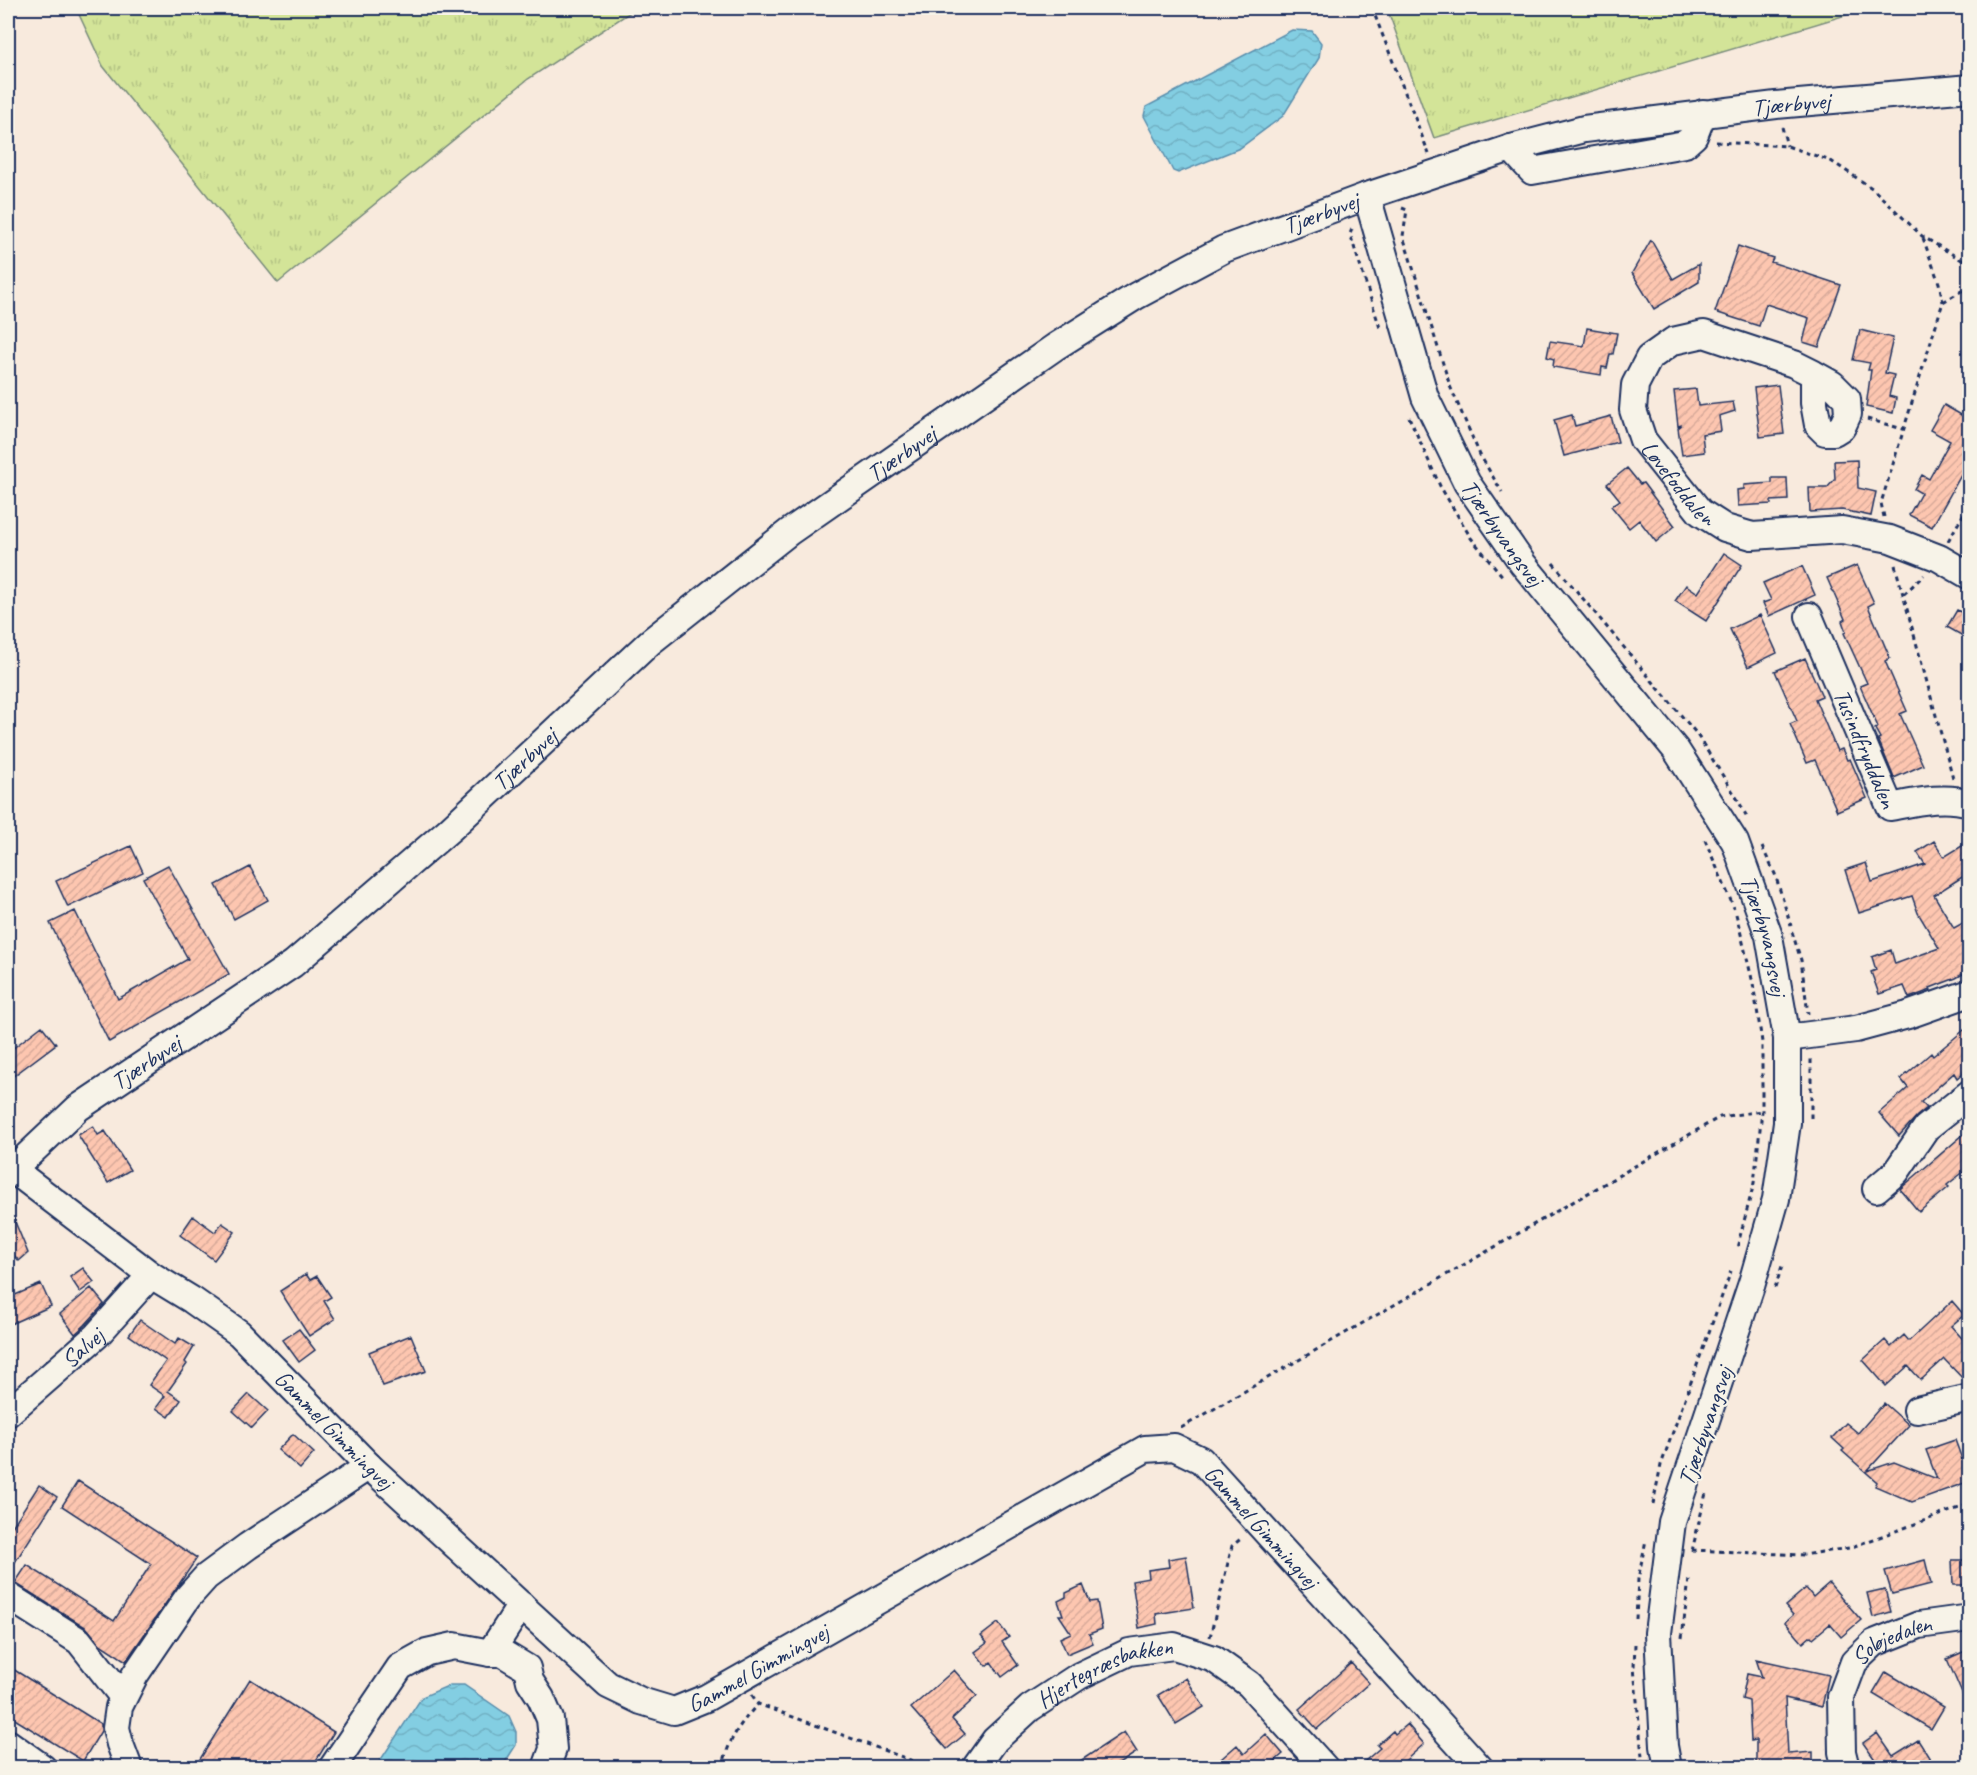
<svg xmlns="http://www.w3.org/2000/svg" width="1977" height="1775" viewBox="0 0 1977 1775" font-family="Caveat,sans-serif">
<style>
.grass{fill:url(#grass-tufts);stroke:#778a7b;stroke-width:1.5}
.water{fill:url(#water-waves);stroke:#598ead;stroke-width:1.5}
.building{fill:url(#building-hatch);stroke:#1b2f5e;stroke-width:1.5}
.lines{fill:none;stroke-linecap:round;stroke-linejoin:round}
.minor-casing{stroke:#1b2f5e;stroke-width:30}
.path{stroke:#1b2f5e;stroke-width:3;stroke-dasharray:4.5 4.5;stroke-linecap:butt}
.minor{stroke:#f7f3e8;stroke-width:26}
.labels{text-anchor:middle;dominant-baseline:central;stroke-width:4.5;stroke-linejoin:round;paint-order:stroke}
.street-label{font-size:24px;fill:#1b2f5e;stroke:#f7f3e8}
</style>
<defs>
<pattern id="grass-tufts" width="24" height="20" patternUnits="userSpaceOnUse" patternTransform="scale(1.5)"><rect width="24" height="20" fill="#d3e498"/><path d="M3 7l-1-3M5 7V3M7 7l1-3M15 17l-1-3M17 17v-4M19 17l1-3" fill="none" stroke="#b5c485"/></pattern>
<pattern id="water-waves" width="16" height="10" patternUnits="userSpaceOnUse" patternTransform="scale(1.5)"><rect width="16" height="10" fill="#83cee2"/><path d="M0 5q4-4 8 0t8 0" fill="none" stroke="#71b1c4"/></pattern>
<pattern id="building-hatch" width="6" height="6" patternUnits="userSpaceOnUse" patternTransform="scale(1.5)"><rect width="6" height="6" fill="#fdc6b0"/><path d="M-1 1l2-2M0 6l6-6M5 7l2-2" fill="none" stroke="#d8aa9a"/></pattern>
</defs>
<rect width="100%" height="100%" fill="#f8eadd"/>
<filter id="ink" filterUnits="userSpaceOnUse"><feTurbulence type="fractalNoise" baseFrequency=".0167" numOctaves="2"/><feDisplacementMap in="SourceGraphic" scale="12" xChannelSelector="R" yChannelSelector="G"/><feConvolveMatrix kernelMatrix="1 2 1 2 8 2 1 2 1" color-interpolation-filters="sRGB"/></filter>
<g filter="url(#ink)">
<path class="grass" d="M 76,8 L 645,8 L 635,9 L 528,79 L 278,283 L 103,66 Z
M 1387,8 L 1861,8 L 1863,10 L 1434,138 Z"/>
<path class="water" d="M 1292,30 L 1312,31 L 1321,43 L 1319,58 L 1283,116 L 1240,148 L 1178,173 L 1173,171 L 1144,116 L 1146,107 Z
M 450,1685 L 464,1685 L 509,1716 L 516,1732 L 516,1745 L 502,1767 L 376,1767 L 422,1697 Z"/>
<path class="building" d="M 1651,240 L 1673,279 L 1699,264 L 1699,282 L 1654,309 L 1632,273 Z
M 1738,246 L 1773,258 L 1771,262 L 1841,285 L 1819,347 L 1803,342 L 1809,318 L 1766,304 L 1759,326 L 1715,312 Z
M 1587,328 L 1617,333 L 1613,354 L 1610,354 L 1607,368 L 1602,367 L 1601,375 L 1553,367 L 1554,359 L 1547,357 L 1550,341 L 1584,346 Z
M 1860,330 L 1893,338 L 1885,373 L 1894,375 L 1889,396 L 1896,398 L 1893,413 L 1866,407 L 1871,370 L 1868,370 L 1870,363 L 1853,360 Z
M 1778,385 L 1784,434 L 1760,437 L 1754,388 Z
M 1696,389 L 1698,406 L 1733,402 L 1735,411 L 1719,416 L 1721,431 L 1702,434 L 1704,452 L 1682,455 L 1678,428 L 1682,425 L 1678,426 L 1674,391 Z
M 1944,405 L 1970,420 L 1970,459 L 1932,527 L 1909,515 L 1921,493 L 1914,489 L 1922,475 L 1929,479 L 1950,441 L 1930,430 Z
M 1572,415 L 1575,426 L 1611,416 L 1618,442 L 1564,456 L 1554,420 Z
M 1857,460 L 1858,488 L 1876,492 L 1871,516 L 1842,510 L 1810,512 L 1809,488 L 1827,488 L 1835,479 L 1834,461 Z
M 1627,468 L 1640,484 L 1643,483 L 1675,526 L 1656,542 L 1639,520 L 1629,528 L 1611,506 L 1620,500 L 1607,484 Z
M 1772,478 L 1787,478 L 1788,500 L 1771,501 L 1771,504 L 1738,506 L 1737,490 L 1744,489 L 1744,485 L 1772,483 Z
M 1724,553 L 1742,565 L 1706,621 L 1675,601 L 1686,585 L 1698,593 Z
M 1857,565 L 1874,603 L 1868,606 L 1890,658 L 1885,661 L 1907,711 L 1900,714 L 1923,765 L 1894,778 L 1878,739 L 1880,738 L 1875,729 L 1878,727 L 1860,686 L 1867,683 L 1844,633 L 1846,632 L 1842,621 L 1845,619 L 1827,578 Z
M 1802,566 L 1815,595 L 1769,616 L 1763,603 L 1771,600 L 1763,583 Z
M 1957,610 L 1970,617 L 1970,640 L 1947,627 Z
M 1760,615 L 1777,653 L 1748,667 L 1730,629 Z
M 1805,658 L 1822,696 L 1815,699 L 1837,751 L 1842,749 L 1847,760 L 1850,759 L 1867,798 L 1837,811 L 1815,760 L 1807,763 L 1790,724 L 1797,721 L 1775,671 Z
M 1934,841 L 1944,857 L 1970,841 L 1970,872 L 1934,895 L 1954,928 L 1970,919 L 1970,970 L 1956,978 L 1930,988 L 1931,990 L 1909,998 L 1904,986 L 1879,994 L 1871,972 L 1876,970 L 1872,957 L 1891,950 L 1895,964 L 1939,948 L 1918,913 L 1912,896 L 1859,913 L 1845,870 L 1866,863 L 1872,882 L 1925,864 L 1917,852 Z
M 131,846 L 143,872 L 68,907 L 56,881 Z
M 168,865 L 229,974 L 109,1042 L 50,923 L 75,911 L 118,999 L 188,959 L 143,878 Z
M 250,867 L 268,900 L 234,919 L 216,885 Z
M 1970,1025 L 1970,1067 L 1957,1078 L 1954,1073 L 1921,1102 L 1927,1108 L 1917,1116 L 1899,1136 L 1879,1113 L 1908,1088 L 1901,1079 L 1931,1053 L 1933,1056 Z
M 42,1026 L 56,1044 L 8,1080 L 8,1052 Z
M 93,1126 L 98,1135 L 105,1131 L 130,1170 L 108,1183 L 78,1135 Z
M 1970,1129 L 1970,1167 L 1947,1185 L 1949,1187 L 1919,1212 L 1900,1189 Z
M 8,1205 L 28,1253 L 19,1261 L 8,1248 Z
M 193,1216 L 215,1232 L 222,1223 L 235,1232 L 214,1260 L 180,1235 Z
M 83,1268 L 94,1282 L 80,1292 L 70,1277 Z
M 306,1274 L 310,1280 L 317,1276 L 331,1297 L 324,1301 L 335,1319 L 309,1336 L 280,1291 Z
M 41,1284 L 51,1306 L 8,1325 L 8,1298 Z
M 91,1288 L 104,1304 L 85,1325 L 75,1334 L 60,1314 Z
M 1952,1301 L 1964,1315 L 1951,1326 L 1970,1347 L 1970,1383 L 1967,1383 L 1944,1359 L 1921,1380 L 1908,1366 L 1886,1386 L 1863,1360 L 1885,1340 L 1891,1347 L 1904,1335 L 1909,1341 Z
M 140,1320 L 175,1344 L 179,1338 L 194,1347 L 185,1362 L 187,1364 L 168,1391 L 181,1400 L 169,1417 L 156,1408 L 165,1396 L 149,1385 L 166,1361 L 129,1335 Z
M 299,1329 L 315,1350 L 299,1362 L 283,1340 Z
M 411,1335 L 426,1371 L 383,1386 L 369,1352 Z
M 249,1394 L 268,1411 L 252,1428 L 233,1411 Z
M 1884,1403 L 1909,1425 L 1867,1471 L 1894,1462 L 1937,1479 L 1926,1450 L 1955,1440 L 1970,1481 L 1912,1502 L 1875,1486 L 1877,1482 L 1842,1451 L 1844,1449 L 1832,1438 L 1846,1423 L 1858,1433 Z
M 293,1434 L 314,1453 L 300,1469 L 278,1450 Z
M 78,1481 L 197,1558 L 126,1661 L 100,1644 L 87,1628 L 15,1583 L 27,1565 L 114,1621 L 151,1564 L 62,1506 Z
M 39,1485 L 57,1497 L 8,1573 L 8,1533 Z
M 1186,1556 L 1194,1608 L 1156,1614 L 1157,1624 L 1139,1628 L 1132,1581 L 1149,1578 L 1148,1570 L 1169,1567 L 1168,1559 Z
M 1925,1560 L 1931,1584 L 1892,1594 L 1885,1571 Z
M 1952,1560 L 1970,1560 L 1970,1585 L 1953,1585 Z
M 1829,1583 L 1861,1620 L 1841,1637 L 1830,1624 L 1813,1638 L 1811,1636 L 1803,1643 L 1785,1622 L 1793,1615 L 1785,1606 L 1806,1588 L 1813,1597 Z
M 1083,1585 L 1090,1602 L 1097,1601 L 1102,1629 L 1089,1634 L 1093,1643 L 1067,1654 L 1060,1638 L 1071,1633 L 1059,1615 L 1063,1615 L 1058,1601 L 1066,1597 L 1066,1593 Z
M 1885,1589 L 1891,1612 L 1873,1617 L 1867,1593 Z
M 998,1623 L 1009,1637 L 1002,1642 L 1018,1665 L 1002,1677 L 991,1662 L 986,1666 L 975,1652 L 987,1643 L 981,1636 Z
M 1970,1649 L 1970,1712 L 1947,1659 Z
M 1756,1659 L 1829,1675 L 1822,1707 L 1785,1698 L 1788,1754 L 1813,1752 L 1813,1767 L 1756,1767 L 1756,1740 L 1751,1741 L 1749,1701 L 1742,1699 L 1747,1674 L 1762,1677 Z
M 1351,1663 L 1369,1683 L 1317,1729 L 1299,1709 Z
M 8,1666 L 101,1724 L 101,1731 L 83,1761 L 8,1715 Z
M 954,1670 L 977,1696 L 952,1719 L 965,1734 L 947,1749 L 911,1708 Z
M 1886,1672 L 1944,1707 L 1931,1729 L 1873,1694 Z
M 1186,1678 L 1204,1707 L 1176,1724 L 1158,1695 Z
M 250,1679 L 334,1732 L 312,1767 L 195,1767 Z
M 1407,1724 L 1424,1744 L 1398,1767 L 1358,1767 L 1380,1748 L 1377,1745 L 1393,1731 L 1395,1734 Z
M 1124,1732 L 1137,1752 L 1114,1767 L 1071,1767 Z
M 1877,1733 L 1893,1756 L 1918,1740 L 1935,1767 L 1874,1767 L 1879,1765 L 1863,1743 Z
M 1266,1734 L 1283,1754 L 1268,1767 L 1228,1767 L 1221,1759 L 1237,1745 L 1244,1754 Z"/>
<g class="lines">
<defs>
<g id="minor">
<path d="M 1511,148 L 1532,171 L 1685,144 L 1694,136 L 1703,113"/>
<path id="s1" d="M 1367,196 L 1425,397 L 1467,483 L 1523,564 L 1676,750 L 1735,842 L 1769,936 L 1787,1038 L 1787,1123 L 1776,1199 L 1752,1283 L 1672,1522 L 1658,1633 L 1664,1746 L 1668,1768"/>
<path id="s2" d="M 1814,374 L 1814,403 L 1818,425 L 1825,432 L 1834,432 L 1842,427 L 1848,414 L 1847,399 L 1832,384 L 1814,374 L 1794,364 L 1704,334 L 1673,341 L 1649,358 L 1635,385 L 1633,410 L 1643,440 L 1700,512 L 1725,528 L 1752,536 L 1842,530 L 1890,539 L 1939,558 L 1970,576"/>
<path id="s3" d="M 1809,616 L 1890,807 C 1916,802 1944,795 1970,803"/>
<path d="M 1787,1038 L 1856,1029 L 1908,1015 L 1970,993"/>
<path id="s4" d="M 12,1169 L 151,1275 L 192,1300 L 239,1333 L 369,1466 L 608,1685 L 641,1701 L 674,1711 L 706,1698 L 1145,1449 L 1174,1447 L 1201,1460 L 1480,1768"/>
<path id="s5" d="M 8,1174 L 78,1108 L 293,964 L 450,829 L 650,642 L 789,532 L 1055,347 L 1136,296 L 1224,249 L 1367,196 L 1511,148 L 1584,129 L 1776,105 L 1970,88"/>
<path d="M 1876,1189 L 1896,1172 L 1926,1128 L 1970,1093"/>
<path d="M 1917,1410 L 1970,1398"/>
<path id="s6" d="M 8,1413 L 96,1336 L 151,1275"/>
<path d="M 8,1596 L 79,1641 L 123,1697"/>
<path d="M 490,1653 L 502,1653 L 527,1668 L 530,1681 L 541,1698 L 550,1719 L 553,1749 L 546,1768"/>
<path d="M 8,1743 L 43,1768"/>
<path d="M 129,1768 L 120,1744 L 116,1728 L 119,1707 L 135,1675 L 188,1597 L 206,1577 L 248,1546 L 369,1466"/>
<path d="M 332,1768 L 400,1667 L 427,1652 L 454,1646 L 490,1653 L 521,1605"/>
<path id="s7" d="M 975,1768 L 995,1740 L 1030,1708 L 1079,1676 L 1129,1652 L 1174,1646 L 1214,1659 L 1249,1684 L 1325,1768"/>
<path id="s8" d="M 1846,1768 L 1842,1752 L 1841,1697 L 1854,1662 L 1874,1643 L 1919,1625 L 1970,1618"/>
</g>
</defs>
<use href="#minor" class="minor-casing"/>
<path class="path" d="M 1372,8 L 1429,154
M 1782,127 L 1787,146
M 1716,142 L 1787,146 L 1831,161 L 1872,188 L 1922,236 L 1970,265
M 1402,208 L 1407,210 L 1403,236 L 1450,386 L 1480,455 L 1502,492
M 1352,229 L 1350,234 L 1381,331
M 1923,238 L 1939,283 L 1943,302
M 1409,417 L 1440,486 L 1471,538 L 1504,578
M 1867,419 L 1903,429
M 1884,517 L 1881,503 L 1943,302 L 1970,286
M 1948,541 L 1970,503
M 1553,563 L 1696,733 L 1738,800 L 1747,817
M 1895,565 L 1953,778
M 1904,594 L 1924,575
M 1705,840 L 1734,908
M 1762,847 L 1775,874 L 1791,926
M 1736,914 L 1753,983 L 1762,1042 L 1762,1111 L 1754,1183 L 1737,1248
M 1792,932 L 1801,960 L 1808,1014
M 1811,1118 L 1811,1056
M 1775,1288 L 1783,1263
M 1181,1428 L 1720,1117 L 1762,1111
M 1653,1504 L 1661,1465 L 1731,1271
M 1692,1550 L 1803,1555 L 1849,1548 L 1970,1504
M 1692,1551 L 1706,1493
M 1636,1619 L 1638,1579 L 1646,1540
M 1210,1637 L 1232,1546 L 1243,1537
M 1682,1638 L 1689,1579
M 1635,1644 L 1634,1667 L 1643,1768
M 752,1695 L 758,1704 L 932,1768
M 723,1768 C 727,1741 740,1724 757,1705"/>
<use href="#minor" class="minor"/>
</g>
</g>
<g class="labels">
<g class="street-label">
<text stroke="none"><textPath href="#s5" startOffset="2121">Tjærbyvej</textPath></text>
<text stroke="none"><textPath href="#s5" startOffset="1636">Tjærbyvej</textPath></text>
<text stroke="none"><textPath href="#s5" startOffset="1150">Tjærbyvej</textPath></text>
<text stroke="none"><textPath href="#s2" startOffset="472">Løvefoddalen</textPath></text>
<text stroke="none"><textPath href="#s1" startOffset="366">Tjærbyvangsvej</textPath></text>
<text stroke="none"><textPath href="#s3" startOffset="144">Tusindfryddalen</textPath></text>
<text stroke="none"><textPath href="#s5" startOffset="664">Tjærbyvej</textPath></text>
<text stroke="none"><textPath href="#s1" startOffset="852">Tjærbyvangsvej</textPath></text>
<text stroke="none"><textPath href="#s5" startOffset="178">Tjærbyvej</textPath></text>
<text stroke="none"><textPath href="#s6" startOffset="99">Salvej</textPath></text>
<text transform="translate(1705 1426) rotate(-71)">Tjærbyvangsvej</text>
<text stroke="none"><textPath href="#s4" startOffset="416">Gammel Gimmingvej</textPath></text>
<text stroke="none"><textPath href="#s4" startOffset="1550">Gammel Gimmingvej</textPath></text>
<text stroke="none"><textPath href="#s8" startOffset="154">Soløjedalen</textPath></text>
<text stroke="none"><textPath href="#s4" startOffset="956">Gammel Gimmingvej</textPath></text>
<text stroke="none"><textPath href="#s7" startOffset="166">Hjertegræsbakken</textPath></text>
</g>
</g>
<rect width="1977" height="1775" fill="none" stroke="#f7f3e8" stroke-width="30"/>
<rect x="15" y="15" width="1947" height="1745" fill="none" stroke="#1b2f5e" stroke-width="2" filter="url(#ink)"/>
</svg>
